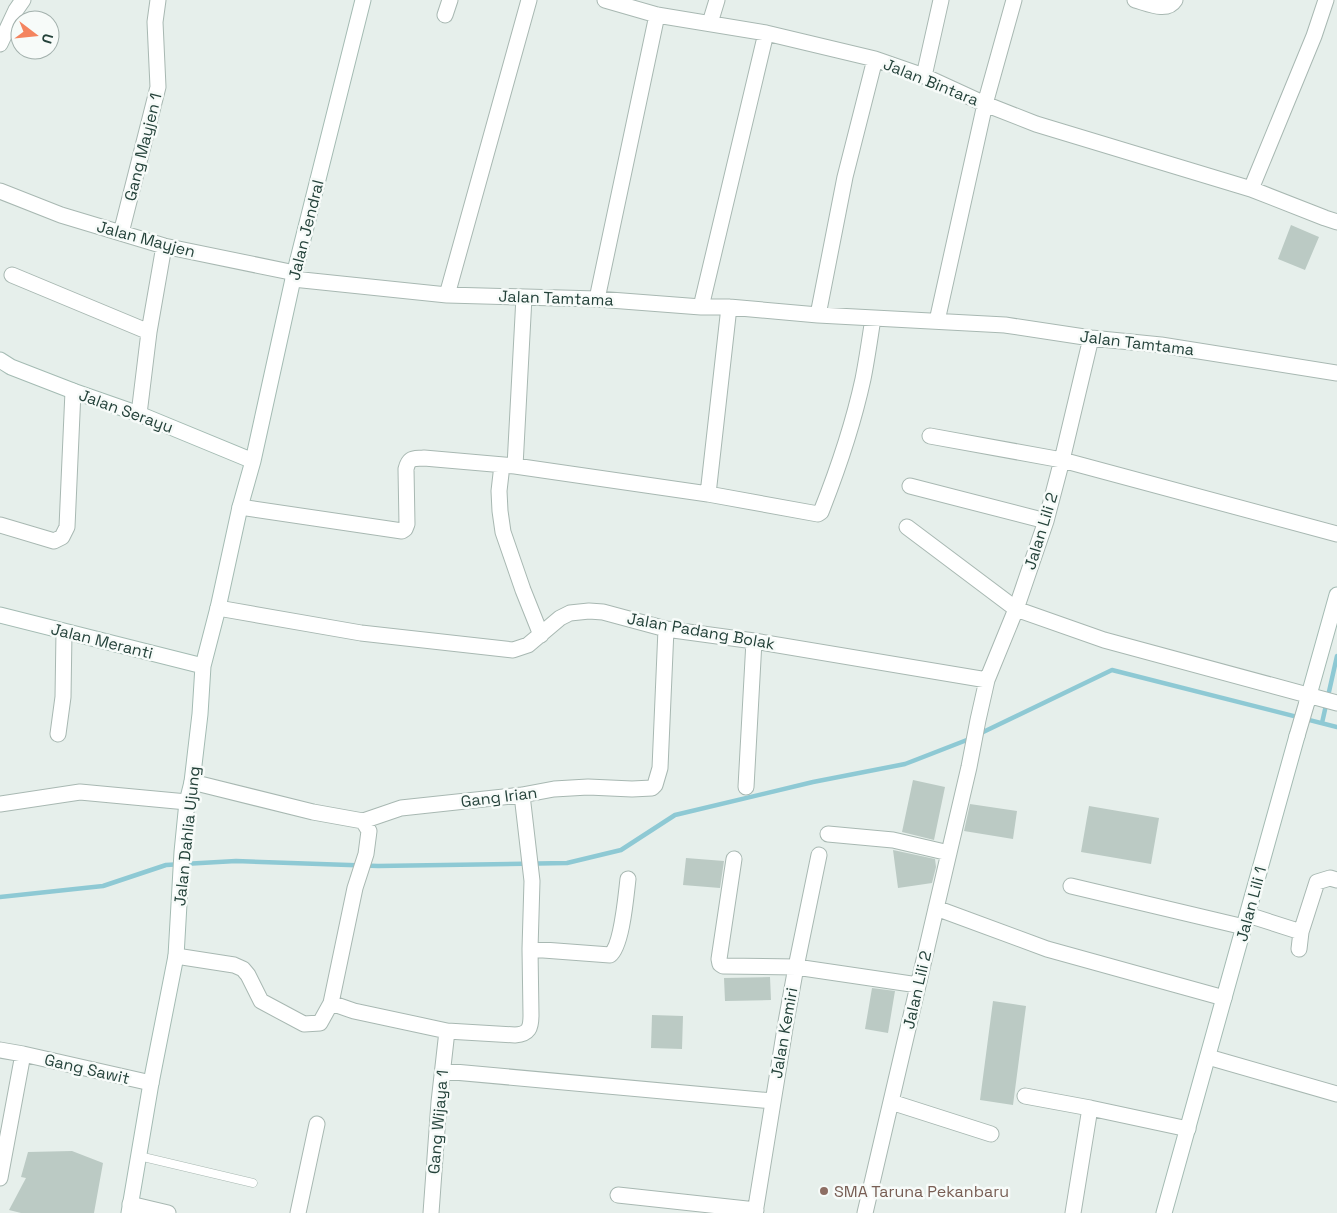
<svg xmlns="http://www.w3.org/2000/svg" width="1337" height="1213" viewBox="0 0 1337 1213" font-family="'Space Grotesk',sans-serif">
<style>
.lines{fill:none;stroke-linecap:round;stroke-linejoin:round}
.stream{stroke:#8ec9d4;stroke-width:4.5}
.building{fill:#bbcac4}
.lane-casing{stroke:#a8b8b2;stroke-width:9}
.street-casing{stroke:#a8b8b2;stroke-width:17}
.secondary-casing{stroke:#a4bbb3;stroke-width:17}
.lane{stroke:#fff;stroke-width:8}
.street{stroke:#fff;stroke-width:15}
.secondary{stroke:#fff;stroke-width:15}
.education-dot{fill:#8d6e63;stroke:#f7fbf9;stroke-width:2}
.labels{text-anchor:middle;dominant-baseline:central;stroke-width:5;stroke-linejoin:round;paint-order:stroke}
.street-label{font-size:16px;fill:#24423a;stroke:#f7fbf9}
.education-label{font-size:16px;fill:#785e54;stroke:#f7fbf9;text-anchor:start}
</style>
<rect width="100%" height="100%" fill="#e6efeb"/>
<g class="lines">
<path class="stream" d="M 1322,723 L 1337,656
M 979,734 L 1112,670 L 1337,727
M 0,897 L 103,886 L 166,865 L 236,861 L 378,866 L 567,863 L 621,850 L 675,815 L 813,782 L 905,764 L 972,738"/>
</g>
<path class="building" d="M 1291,225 L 1319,237 L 1305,270 L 1278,259 Z
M 913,780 L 945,787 L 934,840 L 902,832 Z
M 970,804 L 1017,811 L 1013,839 L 964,831 Z
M 1089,806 L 1159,818 L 1151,864 L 1081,852 Z
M 893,850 L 935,859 L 936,867 L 932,883 L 898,888 Z
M 686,858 L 724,861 L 720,888 L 683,885 Z
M 770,977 L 771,1000 L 725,1001 L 724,978 Z
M 872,988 L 895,991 L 888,1033 L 865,1029 Z
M 993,1001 L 1026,1006 L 1013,1105 L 980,1100 Z
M 652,1015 L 683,1016 L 682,1049 L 651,1048 Z
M 72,1151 L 103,1163 L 94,1213 L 21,1213 L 9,1210 L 26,1178 L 21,1177 L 28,1152 Z"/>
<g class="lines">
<defs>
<path id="lane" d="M 139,1156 L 253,1183"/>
<path id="street" d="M 605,0 L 657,15 L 766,33 L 875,59 L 924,76 L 985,104 L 1036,124 L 1251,189 L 1325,218 L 1337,222
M 1135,0 C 1147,3 1167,13 1175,0
M 445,15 L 450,0
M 710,23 L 717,0
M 0,44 L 16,10 L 23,0
M 924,76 L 941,0
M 1251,189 L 1314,36 L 1326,0
M 0,191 L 61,215 L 164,246 L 295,273
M 121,233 L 158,87 L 155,22 L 158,0
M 12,275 L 149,332
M 293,279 L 447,295 L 597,299 L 701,307 L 729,307 L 818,315 L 1005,325 L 1091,338 L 1161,345 L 1337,373
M 447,295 L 529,0
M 597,299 L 657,15
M 701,307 L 766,33
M 818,315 L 845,177 L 875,59
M 937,321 L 985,104 L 1014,0
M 139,414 L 149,332 L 164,246
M 930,436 L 1062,460 L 1337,534
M 502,465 L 499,491 L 500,511 L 503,532 L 523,590 L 541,635
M 515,466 L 524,297
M 910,486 L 1046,521
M 708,494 L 729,307
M 240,507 L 402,531 L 405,529 L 407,524 L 406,469 C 409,457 413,459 424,458 L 515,466 L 708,494 L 818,514 L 821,512 C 838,469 853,425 863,379 C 867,359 870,338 873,318
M 0,525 L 54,541 L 62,537 L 67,527 L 73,391
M 907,527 L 1016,609 L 1104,640 L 1337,703
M 218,608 L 361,633 L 513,650 L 528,645 L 560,618 L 570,613 L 589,611 L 603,612 L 666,629 L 754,641 L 987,680
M 58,734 L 63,697 L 64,632
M 1297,736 L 1307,702
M 192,782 L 313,812 L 363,821 L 401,808 L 522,795 L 554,789 L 588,787 L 632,789 L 652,788 L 655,785 L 660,768 L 666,629
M 746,787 L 754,641
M 0,804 L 80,792 L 187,802
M 828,834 L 893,840 L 949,853
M 734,859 L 719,959 L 720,964 L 723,966 L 796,967 L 918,985
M 1071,886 L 1244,927
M 936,908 L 1047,949 L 1224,998
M 1248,915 L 1301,932
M 530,949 L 610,955 C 622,946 626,895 628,879
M 1299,949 L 1301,932 L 1317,882 L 1330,878 L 1337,880
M 176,956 L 234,965 L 243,969 L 248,975 L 261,1001 L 304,1024 L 320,1023 L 331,1003 L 355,888 L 366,854 L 369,831 L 363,821
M 331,1003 L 354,1011 L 447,1031 L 515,1035 C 529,1034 531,1028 531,1015 L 530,949 L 532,881 L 522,795
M 0,1050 L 23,1054 L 151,1083
M 1208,1057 L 1337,1094
M 443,1071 L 773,1101
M 1025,1096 L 1090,1108
M 891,1102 L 991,1134
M 0,1178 L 23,1054
M 618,1195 L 756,1210
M 130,1204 L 168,1213
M 298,1213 L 317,1124
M 431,1213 L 439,1102 L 447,1031
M 755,1213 L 786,1022 L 796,967 L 819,855
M 865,1213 L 969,767 L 978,720 L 987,680 L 1016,609 L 1046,521 L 1062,460 L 1091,338
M 1073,1213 L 1090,1108 L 1188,1129"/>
<path id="secondary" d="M 0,360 L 11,367 L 73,391 L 139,414 L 253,461
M 0,615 L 203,666
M 1307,702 L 1337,595
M 129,1213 L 151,1083 L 176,956 L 182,852 L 187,802 L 192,782 L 200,714 L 203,666 L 218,608 L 240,507 L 253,461 L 293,279 L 363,0
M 1164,1213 L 1297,736"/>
</defs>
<use href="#lane" class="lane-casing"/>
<use href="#street" class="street-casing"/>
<use href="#secondary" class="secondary-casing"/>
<use href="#lane" class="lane"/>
<use href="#street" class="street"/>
<use href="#secondary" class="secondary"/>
</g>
<circle class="education-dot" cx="824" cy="1191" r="5"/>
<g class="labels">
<g class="street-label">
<text transform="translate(931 82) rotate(22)">Jalan Bintara</text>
<text transform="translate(143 147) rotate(-76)">Gang Mayjen 1</text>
<text transform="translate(306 230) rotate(-76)">Jalan Jendral</text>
<text transform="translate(146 239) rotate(15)">Jalan Mayjen</text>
<text transform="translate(556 298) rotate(2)">Jalan Tamtama</text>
<text transform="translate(1137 343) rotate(7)">Jalan Tamtama</text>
<text transform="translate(126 411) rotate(20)">Jalan Serayu</text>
<text transform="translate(1041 531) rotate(-73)">Jalan Lili 2</text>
<text transform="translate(701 631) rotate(10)">Jalan Padang Bolak</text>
<text transform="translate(102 641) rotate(14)">Jalan Meranti</text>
<text transform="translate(499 797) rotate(-7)">Gang Irian</text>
<text transform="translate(187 836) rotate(-84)">Jalan Dahlia Ujung</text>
<text transform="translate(1251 904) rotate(-75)">Jalan Lili 1</text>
<text transform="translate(917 990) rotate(-77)">Jalan Lili 2</text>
<text transform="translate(784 1033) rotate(-80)">Jalan Kemiri</text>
<text transform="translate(87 1069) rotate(13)">Gang Sawit</text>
<text transform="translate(438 1122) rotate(-85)">Gang Wijaya 1</text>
</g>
<g class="education-label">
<text x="834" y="1191">SMA Taruna Pekanbaru</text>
</g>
</g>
<g transform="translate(35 35) rotate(106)"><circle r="24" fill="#f7fbf9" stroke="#a3b1ad"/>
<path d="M0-4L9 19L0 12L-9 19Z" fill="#f4845f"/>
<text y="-8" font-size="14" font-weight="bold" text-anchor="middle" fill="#24423a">U</text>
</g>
</svg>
